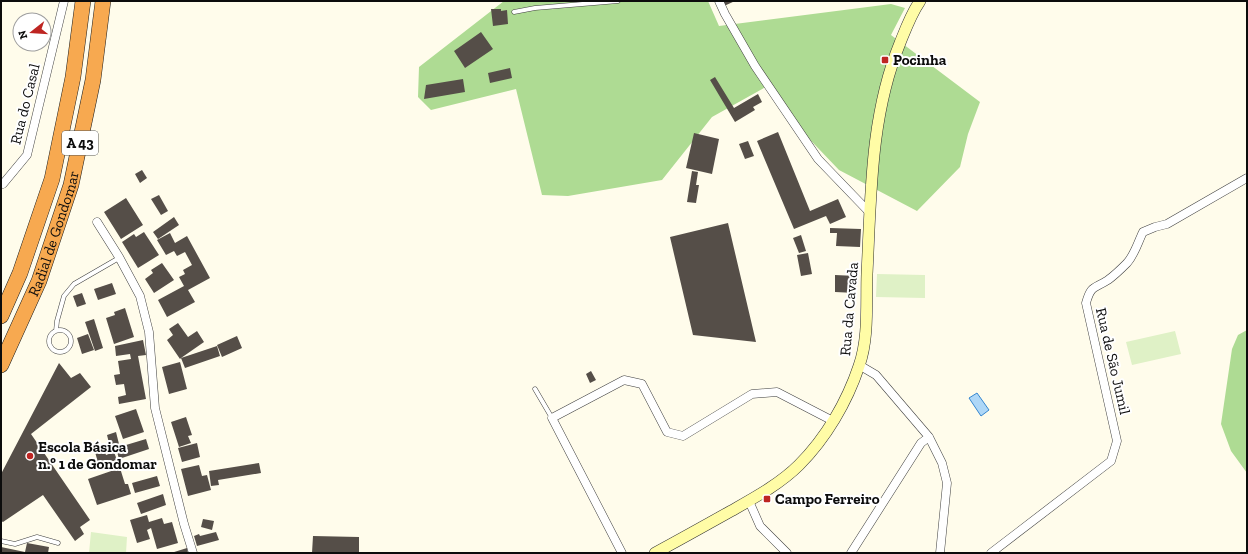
<svg xmlns="http://www.w3.org/2000/svg" width="1248" height="554" viewBox="0 0 1248 554" font-family="'Zilla Slab',serif">
<style>
.forest{fill:#aedb93}
.pitch{fill:#dff1c6}
.water{fill:#aed7f7;stroke:#3486d0}
.building{fill:#554e48}
.lines{fill:none;stroke-linecap:round;stroke-linejoin:round}
.lane-casing{stroke:#3f3f3f;stroke-width:5}
.street-casing{stroke:#3f3f3f;stroke-width:9}
.secondary-casing{stroke:#2e2e2e;stroke-width:12}
.highway-casing{stroke:#1d1d1d;stroke-width:16}
.lane{stroke:#fff;stroke-width:4}
.street{stroke:#fff;stroke-width:8}
.secondary{stroke:#fffca6;stroke-width:11}
.highway{stroke:#f7a950;stroke-width:15}
.poi-dot{fill:#be2522;stroke:#fff;stroke-width:1.5}
.labels{text-anchor:middle;dominant-baseline:central;stroke-width:4;stroke-linejoin:round;paint-order:stroke}
.shield{fill:#fff;stroke:#555;stroke-width:1}
.shield-label{font-size:14px;font-weight:bold;fill:#0c0c0c}
.poi-label{font-size:15px;font-weight:bold;fill:#0c0c0c;stroke:#fff;text-anchor:start}
.street-label{font-size:15px;fill:#0c0c0c;stroke:#fff}
</style>
<rect width="100%" height="100%" fill="#fffceb"/>
<path class="forest" d="M 504,1 L 708,1 L 719,26 L 891,4 L 905,8 L 891,35 L 980,102 L 968,134 L 960,167 L 917,211 L 839,170 L 795,124 L 771,84 L 712,117 L 662,180 L 568,196 L 542,195 L 516,89 L 431,110 L 418,97 L 419,67 Z
M 1247,330 L 1247,473 L 1231,451 L 1221,424 L 1232,349 L 1238,335 Z"/>
<path class="pitch" d="M 877,274 L 925,275 L 925,298 L 876,297 Z
M 1175,331 L 1181,354 L 1132,365 L 1126,342 Z
M 91,532 L 127,537 L 126,553 L 89,553 Z"/>
<path class="water" d="M 977,393 L 989,410 L 981,416 L 969,398 Z"/>
<path class="building" d="M 722,1 L 735,1 L 724,6 Z
M 491,9 L 501,9 L 501,11 L 507,10 L 508,24 L 493,26 Z
M 481,32 L 493,49 L 465,68 L 454,51 Z
M 510,68 L 512,78 L 490,83 L 488,73 Z
M 715,77 L 734,108 L 758,94 L 762,102 L 753,107 L 755,110 L 735,122 L 710,80 Z
M 463,79 L 465,92 L 424,99 L 426,85 Z
M 778,132 L 810,211 L 838,199 L 846,217 L 830,224 L 826,216 L 794,229 L 757,141 Z
M 694,133 L 719,139 L 712,174 L 686,168 Z
M 748,141 L 754,156 L 745,159 L 739,144 Z
M 142,170 L 147,178 L 140,183 L 135,174 Z
M 692,171 L 698,172 L 696,185 L 699,185 L 696,203 L 687,202 Z
M 159,195 L 168,211 L 161,215 L 151,199 Z
M 126,198 L 143,225 L 121,239 L 104,212 Z
M 174,217 L 179,225 L 158,239 L 153,232 Z
M 728,223 L 756,342 L 693,335 L 670,237 Z
M 830,228 L 861,229 L 860,247 L 836,246 L 837,233 L 830,233 Z
M 144,232 L 159,255 L 138,268 L 122,242 L 134,234 L 136,237 Z
M 170,233 L 175,243 L 187,236 L 210,278 L 188,290 L 195,302 L 167,317 L 158,300 L 184,286 L 179,277 L 185,274 L 183,270 L 192,265 L 185,252 L 177,256 L 174,251 L 166,255 L 157,240 Z
M 801,235 L 806,251 L 799,253 L 793,238 Z
M 808,253 L 812,274 L 801,276 L 797,255 Z
M 162,263 L 174,280 L 154,293 L 145,279 L 153,273 L 151,270 Z
M 835,275 L 856,276 L 856,293 L 835,292 Z
M 112,283 L 116,294 L 98,300 L 94,289 Z
M 82,293 L 86,304 L 77,307 L 73,296 Z
M 125,308 L 134,337 L 114,344 L 106,318 L 115,315 L 114,312 Z
M 94,319 L 103,348 L 95,351 L 85,322 Z
M 178,323 L 188,337 L 197,331 L 204,342 L 181,358 L 217,346 L 220,356 L 185,368 L 181,358 L 180,359 L 167,340 L 173,335 L 169,329 Z
M 88,334 L 94,350 L 82,354 L 77,338 Z
M 237,336 L 242,348 L 222,357 L 217,345 Z
M 143,340 L 146,355 L 138,356 L 146,399 L 119,404 L 118,397 L 126,395 L 124,384 L 116,385 L 114,375 L 120,374 L 118,361 L 131,359 L 130,354 L 116,356 L 115,346 Z
M 180,362 L 187,389 L 169,394 L 162,367 Z
M 59,363 L 71,378 L 80,373 L 91,387 L 31,434 L 90,520 L 80,527 L 84,534 L 75,541 L 43,495 L 3,522 L 1,521 L 1,474 Z
M 591,371 L 596,380 L 590,383 L 586,374 Z
M 136,409 L 144,432 L 123,439 L 115,416 Z
M 186,417 L 192,435 L 188,436 L 191,443 L 179,447 L 171,422 Z
M 116,432 L 119,444 L 110,447 L 107,435 Z
M 146,439 L 149,449 L 119,459 L 116,448 Z
M 197,443 L 200,457 L 182,462 L 178,448 Z
M 104,449 L 106,455 L 114,452 L 117,460 L 92,468 L 90,462 L 97,459 L 95,452 Z
M 259,463 L 261,473 L 218,480 L 219,485 L 211,486 L 209,471 Z
M 199,465 L 202,476 L 207,475 L 211,490 L 188,496 L 181,469 Z
M 120,468 L 125,484 L 128,484 L 131,494 L 97,505 L 88,479 Z
M 157,476 L 160,486 L 135,493 L 132,483 Z
M 163,494 L 166,505 L 141,514 L 137,503 Z
M 147,515 L 149,522 L 162,518 L 164,524 L 172,522 L 178,543 L 157,549 L 151,528 L 147,530 L 150,539 L 137,543 L 130,520 Z
M 203,519 L 214,521 L 212,530 L 201,527 Z
M 216,532 L 219,540 L 197,546 L 194,536 L 199,534 L 200,536 Z
M 313,536 L 359,537 L 359,553 L 312,553 Z
M 27,543 L 49,547 L 48,553 L 1,553 L 1,547 L 25,552 Z
M 187,548 L 188,553 L 171,553 Z"/>
<g class="lines">
<defs>
<path id="lane" d="M 514,12 L 535,8 L 618,1
M49 341a11 11 0 1 1 22 0a11 11 0 1 1-22 0Z
M 56,331 L 57,321 L 64,296 L 74,284 L 119,258
M 535,389 L 552,418
M 1,541 L 15,544 L 37,537 L 58,543"/>
<path id="street" d="M 719,1 L 725,14 L 755,66 L 818,159 L 870,213
M 3,184 L 27,155 L 64,1
M 97,222 L 119,257 L 140,296 L 149,332 L 155,408 L 184,524 L 193,553
M 859,365 L 876,375 L 929,437 L 942,463 L 947,483 L 940,553
M 749,501 L 760,526 L 787,553
M 622,553 L 552,418 L 624,380 L 642,384 L 667,432 L 683,436 L 752,394 L 777,392 L 833,421
M 851,553 L 921,443 L 929,437
M 991,553 L 1111,461 L 1117,441 L 1086,303 C 1091,285 1094,289 1108,280 C 1115,275 1121,269 1127,263 C 1135,254 1138,242 1143,232 L 1155,227 L 1167,224 L 1247,178"/>
<path id="secondary" d="M 655,553 C 681,539 706,525 731,511 C 754,498 780,484 799,465 C 826,438 847,402 859,366 C 869,338 866,304 867,274 C 871,196 870,116 900,43 C 906,28 911,14 920,1"/>
<g id="highway">
<path d="M 1,316 L 20,273 L 52,179 L 73,77 L 83,1"/>
<path id="s1" d="M 1,365 L 39,281 L 71,185 L 93,80 L 103,1"/>
</g>
</defs>
<use href="#lane" class="lane-casing"/>
<use href="#street" class="street-casing"/>
<use href="#secondary" class="secondary-casing"/>
<use href="#highway" class="highway-casing"/>
<use href="#lane" class="lane"/>
<use href="#street" class="street"/>
<use href="#secondary" class="secondary"/>
<use href="#highway" class="highway"/>
</g>
<g class="poi-dot">
<rect x="881" y="56" width="8" height="8" rx="2"/>
<circle cx="30" cy="456" r="4"/>
<rect x="763" y="495" width="8" height="8" rx="2"/>
</g>
<g class="labels">
<rect class="shield" x="62" y="131" width="36" height="24" rx="3"/>
<g class="shield-label">
<text x="80" y="143">A 43</text>
</g>
<g class="poi-label">
<text x="893" y="60">Pocinha</text>
<text x="38" y="447">Escola Básica<tspan x="38" dy="17">n.º 1 de Gondomar</tspan></text>
<text x="775" y="499">Campo Ferreiro</text>
</g>
<g class="street-label">
<text transform="translate(25 104) rotate(-76)">Rua do Casal</text>
<text stroke="none"><textPath href="#s1" startOffset="142">Radial de Gondomar</textPath></text>
<text transform="translate(849 309) rotate(-85)">Rua da Cavada</text>
<text transform="translate(1113 361) rotate(77)">Rua de São Jumil</text>
</g>
</g>
<rect width="1248" height="554" fill="none" stroke="#0c0c0c" stroke-width="4"/>
<g transform="translate(32 32) rotate(253)"><circle r="19" fill="#ffffff" stroke="#9e9e9e"/>
<path d="M0-3L7 15L0 10L-7 15Z" fill="#be2522"/>
<text y="-6" font-size="11" font-weight="bold" text-anchor="middle" fill="#0c0c0c">N</text>
</g>
</svg>
